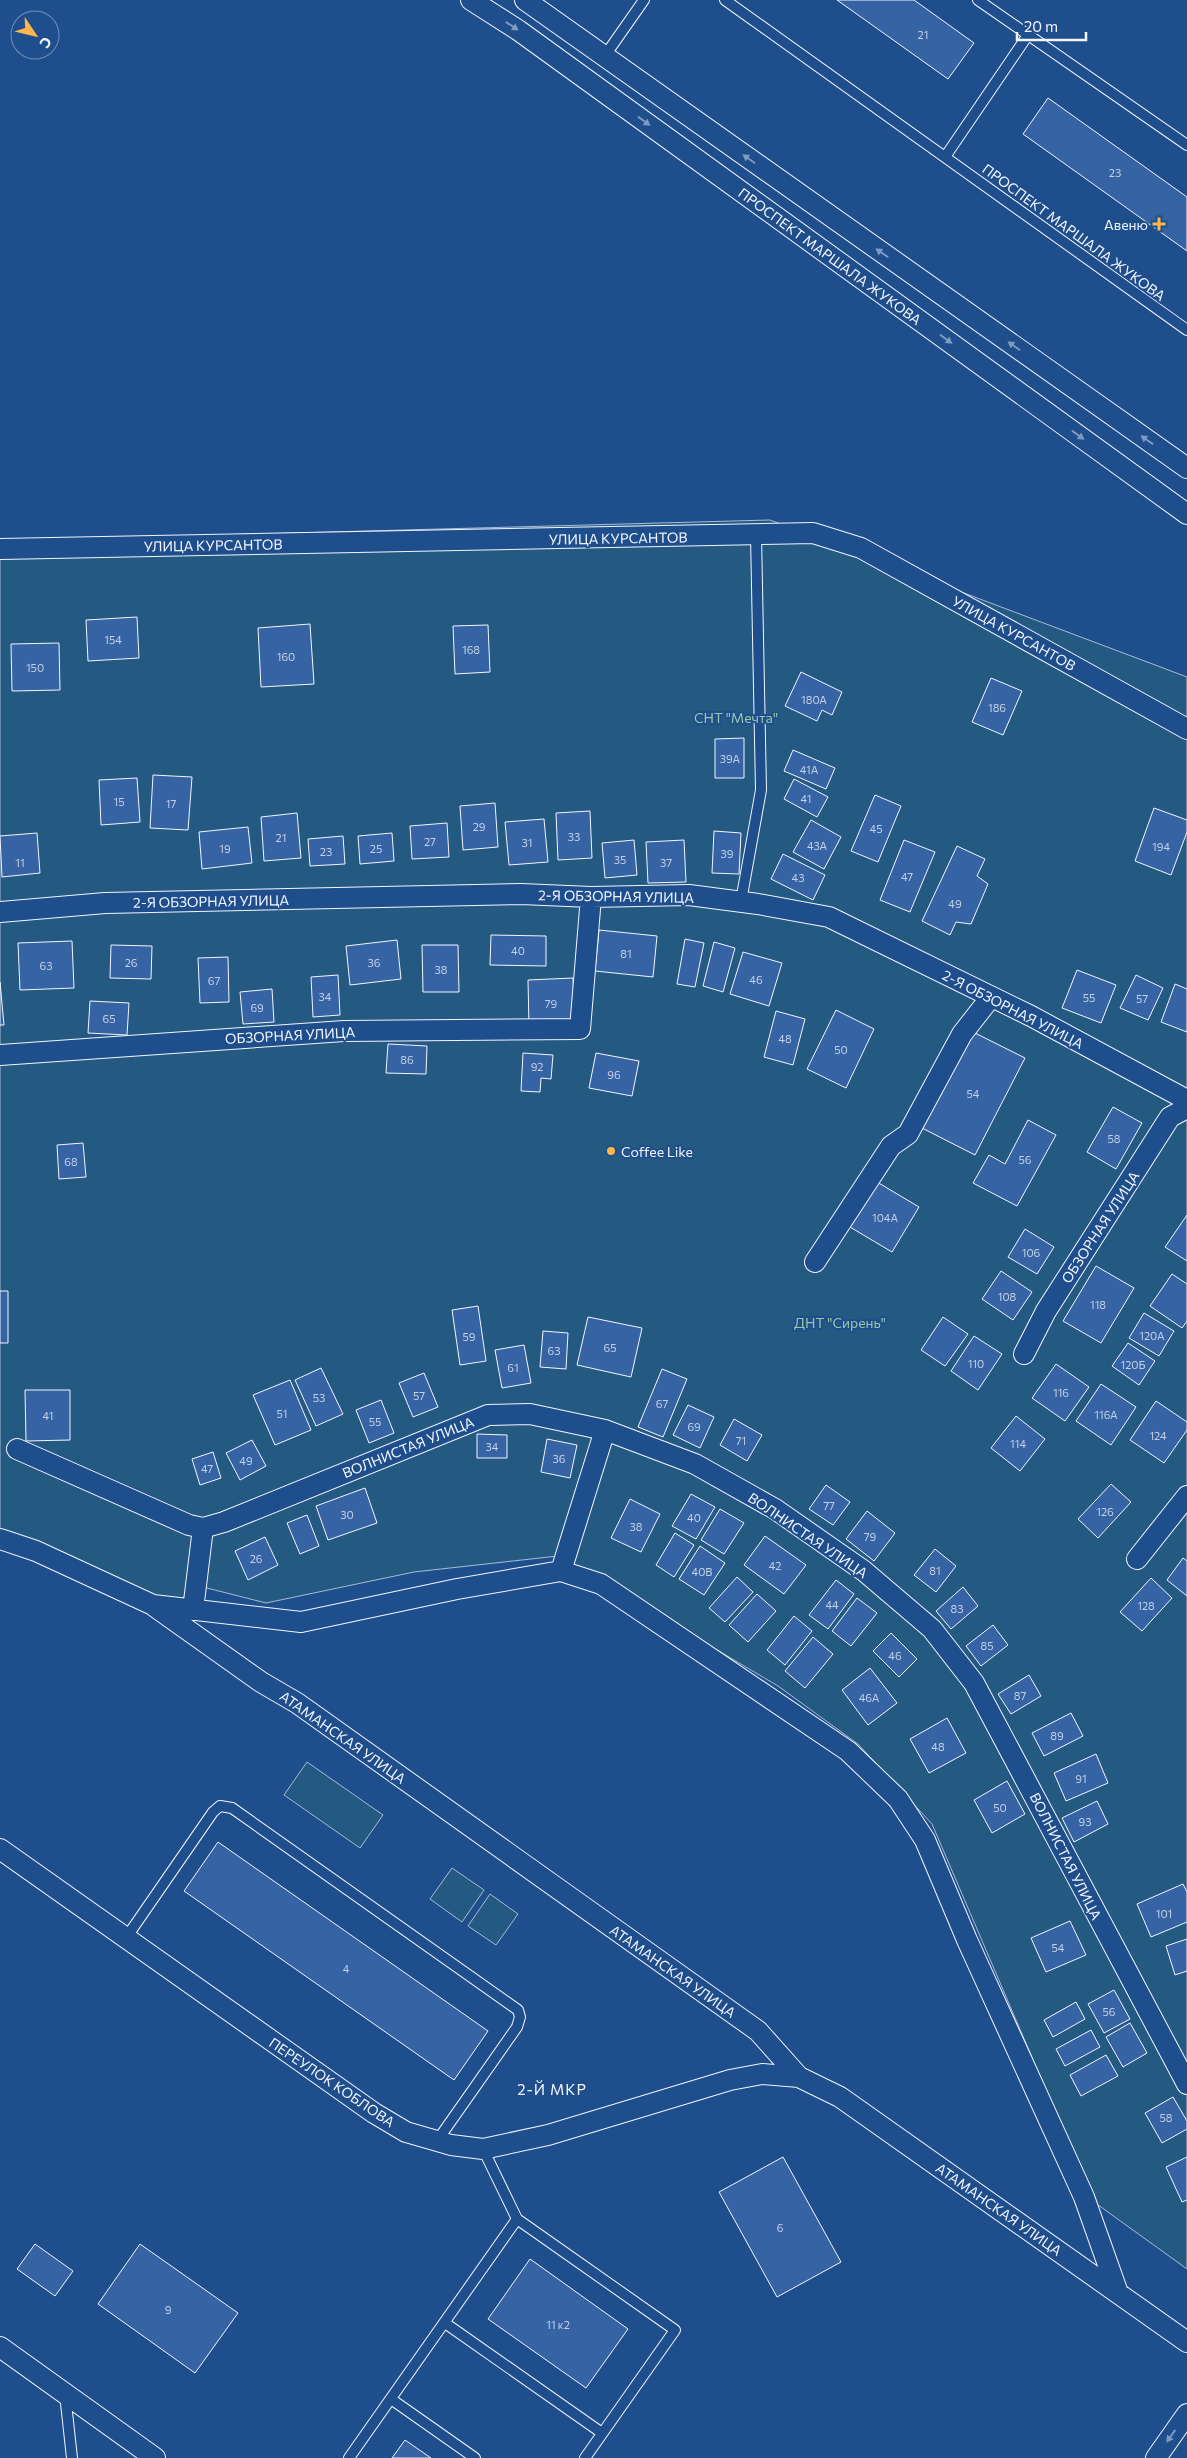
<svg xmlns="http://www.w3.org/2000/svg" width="1187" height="2458" viewBox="0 0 1187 2458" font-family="Commissioner,sans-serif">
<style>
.green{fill:#245a82;stroke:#a8bbd7}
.building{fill:#3563a3;stroke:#f2f6ff}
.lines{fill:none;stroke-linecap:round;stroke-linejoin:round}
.lane-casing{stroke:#f2f6ff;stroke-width:12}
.street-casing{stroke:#f2f6ff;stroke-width:22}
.lane{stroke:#1f4e8c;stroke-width:10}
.street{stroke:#1f4e8c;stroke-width:20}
.oneway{fill:#7e9ac0}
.poi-dot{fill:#ffb74d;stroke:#1f4e8c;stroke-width:2}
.labels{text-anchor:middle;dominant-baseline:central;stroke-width:4;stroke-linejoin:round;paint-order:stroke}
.number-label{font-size:11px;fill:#c3d1e8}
.poi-label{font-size:14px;fill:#f2f6ff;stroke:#1f4e8c;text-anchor:end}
.street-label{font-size:14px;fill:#f2f6ff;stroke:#1f4e8c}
.park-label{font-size:14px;fill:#97c8a6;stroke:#1f4e8c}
.neighbourhood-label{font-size:15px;letter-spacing:1px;fill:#f2f6ff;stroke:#1f4e8c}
</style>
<rect width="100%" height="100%" fill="#1f4e8c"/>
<path class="green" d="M 770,520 L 1187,677 L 1187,2269 L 1094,2202 L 932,1824 L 858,1744 L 778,1686 L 558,1556 L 414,1572 L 266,1603 L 195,1585 L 174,1607 L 0,1535 L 0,541 Z
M 307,1762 L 383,1815 L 360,1848 L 284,1795 Z
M 452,1868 L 484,1890 L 462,1922 L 430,1899 Z
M 490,1894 L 518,1914 L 496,1945 L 468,1926 Z"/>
<path class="building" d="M 837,0 L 914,0 L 974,43 L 948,79 Z
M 1048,98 L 1187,197 L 1187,251 L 1023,134 Z
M 137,617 L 139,658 L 88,661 L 86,620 Z
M 310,624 L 314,684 L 261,687 L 258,628 Z
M 488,625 L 490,672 L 455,674 L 453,626 Z
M 59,643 L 60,690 L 12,691 L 11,644 Z
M 801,672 L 842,692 L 832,715 L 822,710 L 817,721 L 785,706 Z
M 991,678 L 1022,691 L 1003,735 L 972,722 Z
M 744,738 L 744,778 L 715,778 L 715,739 Z
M 793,750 L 835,768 L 826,789 L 784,771 Z
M 153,775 L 192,777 L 188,830 L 150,828 Z
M 137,778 L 140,822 L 101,825 L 99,780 Z
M 794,779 L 828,797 L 817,817 L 784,799 Z
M 875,795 L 901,806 L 878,862 L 851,851 Z
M 495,803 L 498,847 L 463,850 L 460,806 Z
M 1154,808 L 1187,820 L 1187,832 L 1171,875 L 1135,861 Z
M 590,811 L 592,858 L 558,860 L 556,813 Z
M 297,813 L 301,858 L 264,861 L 261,817 Z
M 544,819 L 548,862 L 509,865 L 505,822 Z
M 811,820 L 841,837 L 824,869 L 793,852 Z
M 447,823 L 449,857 L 412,859 L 410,826 Z
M 248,827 L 252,863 L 202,869 L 199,832 Z
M 714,831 L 741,833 L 739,874 L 712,873 Z
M 37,833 L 40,873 L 2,877 L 0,836 Z
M 392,833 L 394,861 L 360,864 L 358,836 Z
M 343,836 L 345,864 L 310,866 L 308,839 Z
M 634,840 L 637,875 L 605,878 L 602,843 Z
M 684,840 L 686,882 L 648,883 L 646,842 Z
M 904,840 L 935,852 L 910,912 L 880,900 Z
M 957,846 L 985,859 L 977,876 L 988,884 L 971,924 L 956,922 L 950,935 L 922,921 Z
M 783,854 L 825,875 L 813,900 L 771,879 Z
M 599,930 L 657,936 L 653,977 L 595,971 Z
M 491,935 L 546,936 L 546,966 L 490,965 Z
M 685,939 L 704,943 L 695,987 L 677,984 Z
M 397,940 L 401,979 L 350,985 L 346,946 Z
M 72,941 L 74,988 L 20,990 L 18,943 Z
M 714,942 L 735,948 L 723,992 L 703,986 Z
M 111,945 L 152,946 L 151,979 L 110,978 Z
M 422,945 L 458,945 L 459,992 L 423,992 Z
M 743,952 L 782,963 L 769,1006 L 730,994 Z
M 228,957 L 229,1002 L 200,1003 L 198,958 Z
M 1077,970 L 1116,985 L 1101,1023 L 1062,1008 Z
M 338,975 L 340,1015 L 313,1017 L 311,977 Z
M 1136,975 L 1163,988 L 1148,1020 L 1120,1008 Z
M 573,978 L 575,1025 L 529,1027 L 528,980 Z
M 0,982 L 4,1025 L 0,1025 Z
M 1175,984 L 1187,989 L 1187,1032 L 1161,1022 Z
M 272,989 L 274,1022 L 243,1024 L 240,992 Z
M 90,1001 L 129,1003 L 127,1035 L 88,1033 Z
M 836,1010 L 874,1029 L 846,1088 L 807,1069 Z
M 776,1011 L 805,1019 L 793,1065 L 764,1057 Z
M 971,1031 L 1025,1058 L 975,1155 L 922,1128 Z
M 388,1044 L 427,1046 L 426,1074 L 386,1073 Z
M 523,1053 L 553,1055 L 551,1079 L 541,1078 L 540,1092 L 521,1091 Z
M 596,1053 L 639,1061 L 632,1096 L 589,1088 Z
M 1113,1107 L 1142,1123 L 1116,1169 L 1087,1152 Z
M 1028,1120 L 1056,1135 L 1017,1206 L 973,1183 L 989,1155 L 1005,1164 Z
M 83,1143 L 86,1177 L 59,1179 L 57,1145 Z
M 877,1182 L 919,1207 L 892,1252 L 850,1227 Z
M 1187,1215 L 1187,1261 L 1165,1247 Z
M 1025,1229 L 1054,1247 L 1037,1274 L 1008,1257 Z
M 1096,1266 L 1134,1288 L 1101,1343 L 1063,1321 Z
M 1001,1271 L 1032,1292 L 1013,1320 L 982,1299 Z
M 1172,1274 L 1187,1284 L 1187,1321 L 1182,1328 L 1150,1306 Z
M 0,1291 L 8,1291 L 8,1343 L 0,1343 Z
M 478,1306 L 486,1361 L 460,1365 L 452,1310 Z
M 1144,1313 L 1174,1331 L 1159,1356 L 1129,1338 Z
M 588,1317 L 642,1328 L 631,1377 L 577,1365 Z
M 943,1317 L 968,1334 L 945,1366 L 921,1350 Z
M 543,1331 L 568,1333 L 566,1369 L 540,1367 Z
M 974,1336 L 1002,1354 L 978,1390 L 951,1371 Z
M 1128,1343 L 1155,1361 L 1139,1385 L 1112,1366 Z
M 524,1345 L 531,1383 L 502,1388 L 495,1350 Z
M 1056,1364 L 1089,1387 L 1065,1421 L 1032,1398 Z
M 321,1368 L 343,1414 L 316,1426 L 295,1380 Z
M 662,1369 L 687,1379 L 663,1437 L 638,1427 Z
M 424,1373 L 438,1407 L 413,1417 L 399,1383 Z
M 290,1380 L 311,1430 L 275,1445 L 253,1395 Z
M 1101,1384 L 1136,1407 L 1111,1445 L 1076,1421 Z
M 25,1390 L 70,1390 L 70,1440 L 26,1441 Z
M 381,1400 L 394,1433 L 369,1443 L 356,1410 Z
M 1156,1401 L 1187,1422 L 1187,1430 L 1164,1463 L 1130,1440 Z
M 688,1405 L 714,1417 L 700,1448 L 673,1435 Z
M 1016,1416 L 1045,1439 L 1020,1471 L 991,1448 Z
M 734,1419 L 762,1435 L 747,1461 L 720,1445 Z
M 477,1434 L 507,1435 L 507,1458 L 477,1458 Z
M 547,1439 L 577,1445 L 570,1478 L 541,1472 Z
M 252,1440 L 266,1466 L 240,1480 L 226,1453 Z
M 213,1452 L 221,1478 L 200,1485 L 192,1459 Z
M 1111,1484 L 1131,1502 L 1098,1538 L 1078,1519 Z
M 826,1485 L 850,1502 L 833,1525 L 809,1509 Z
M 365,1488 L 377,1523 L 328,1540 L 316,1506 Z
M 691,1494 L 715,1507 L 696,1539 L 672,1526 Z
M 630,1499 L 660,1514 L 641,1552 L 611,1538 Z
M 720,1509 L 744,1523 L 724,1554 L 701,1540 Z
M 867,1511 L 895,1533 L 874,1561 L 846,1539 Z
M 307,1515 L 319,1546 L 300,1554 L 287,1523 Z
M 675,1533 L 694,1545 L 674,1577 L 656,1565 Z
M 765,1536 L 806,1565 L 784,1594 L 744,1565 Z
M 265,1537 L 278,1565 L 248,1580 L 235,1551 Z
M 700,1546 L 725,1563 L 704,1595 L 679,1579 Z
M 935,1549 L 956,1566 L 936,1592 L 914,1575 Z
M 1183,1558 L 1187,1561 L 1187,1596 L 1167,1580 Z
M 737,1577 L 753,1592 L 725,1622 L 709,1608 Z
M 1151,1578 L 1172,1598 L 1142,1631 L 1120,1612 Z
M 836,1580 L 854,1594 L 828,1629 L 809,1615 Z
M 963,1587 L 978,1606 L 951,1629 L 936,1611 Z
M 757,1594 L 776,1611 L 748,1642 L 729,1625 Z
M 857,1598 L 877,1613 L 851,1646 L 832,1631 Z
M 794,1616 L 812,1631 L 785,1665 L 767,1650 Z
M 993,1625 L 1008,1645 L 981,1666 L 966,1646 Z
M 891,1633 L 917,1659 L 899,1677 L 873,1651 Z
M 813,1637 L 833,1654 L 805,1688 L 785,1671 Z
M 870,1668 L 897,1703 L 868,1725 L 842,1690 Z
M 1029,1675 L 1041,1696 L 1011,1714 L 998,1694 Z
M 1071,1713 L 1083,1736 L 1044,1756 L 1032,1733 Z
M 947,1718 L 966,1753 L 929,1773 L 910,1739 Z
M 1096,1754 L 1108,1783 L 1066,1801 L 1054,1773 Z
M 1007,1781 L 1025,1814 L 992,1833 L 974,1800 Z
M 1097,1801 L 1108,1824 L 1074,1842 L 1062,1818 Z
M 218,1842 L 488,2031 L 454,2080 L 184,1891 Z
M 1183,1884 L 1187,1892 L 1187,1922 L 1151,1937 L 1137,1904 Z
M 1070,1921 L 1086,1955 L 1046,1972 L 1031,1938 Z
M 1187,1939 L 1187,1971 L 1175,1975 L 1166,1946 Z
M 1114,1990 L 1130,2019 L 1104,2033 L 1088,2004 Z
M 1076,2002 L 1085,2019 L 1053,2037 L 1044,2020 Z
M 1130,2023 L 1147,2053 L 1123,2067 L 1106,2037 Z
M 1091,2030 L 1100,2047 L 1065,2066 L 1056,2049 Z
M 1106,2055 L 1118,2076 L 1081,2096 L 1070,2075 Z
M 1173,2097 L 1187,2121 L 1187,2129 L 1162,2143 L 1145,2113 Z
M 783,2157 L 841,2262 L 777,2297 L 719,2192 Z
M 1187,2157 L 1187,2200 L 1182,2202 L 1166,2167 Z
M 35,2244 L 73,2271 L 55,2296 L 17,2269 Z
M 140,2244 L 238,2313 L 195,2373 L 98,2304 Z
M 530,2259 L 628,2329 L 586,2388 L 488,2319 Z
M 405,2440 L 431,2458 L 392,2458 Z"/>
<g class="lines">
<defs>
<path id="lane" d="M 725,0 L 1187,330
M 978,0 L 1187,145
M 604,57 L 644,0
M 945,157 L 1028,35
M 741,901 L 761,790 L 756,535
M 126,1938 L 213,1812 L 220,1806 L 232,1808 L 518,2010 L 520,2017 L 517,2027 L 437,2141
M 483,2149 L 517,2219
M 445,2323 L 602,2433
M 65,2394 L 72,2458
M 391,2399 L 475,2458
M 349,2458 L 517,2219 L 675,2330 L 585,2458"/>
<path id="street" d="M 471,0 L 518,30 L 1187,514
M 525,0 L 1187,468
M 0,549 L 813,533 L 861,548 L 1187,729
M 0,912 L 105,903 L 521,894 L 591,897 L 689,895 L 758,904 L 829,917 L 1031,1016 L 1187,1100
M 0,1055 L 344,1031 L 580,1029 L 591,897
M 815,1262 L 891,1146 L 908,1134 L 962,1034 L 991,997
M 1024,1354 L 1046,1311 L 1170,1117 L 1187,1108
M 17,1449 L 189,1525 L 203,1528 L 224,1522 L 488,1415 L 530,1414 L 605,1430 L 695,1464 L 775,1509 L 864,1571 L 932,1629 L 974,1683 L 1187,2084
M 0,1539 L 36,1551 L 153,1605 L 301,1622 L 457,1589 L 561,1571 L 601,1584 L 848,1751 L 898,1799 L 925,1840 L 967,1940 L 1084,2197 L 1118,2293
M 1137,1559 L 1187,1496
M 561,1571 L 605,1430
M 154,1606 L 261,1682 L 297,1703 L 758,2031 L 799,2077 L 840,2097 L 1187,2342
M 193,1610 L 203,1528
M 0,1849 L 374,2113 L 406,2132 L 451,2145 L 483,2149 L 548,2135 L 730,2080 L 762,2074 L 799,2077
M 0,2347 L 155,2458
M 1156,2458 L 1187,2414"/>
</defs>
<use href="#lane" class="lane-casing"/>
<use href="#street" class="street-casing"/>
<use href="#lane" class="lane"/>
<use href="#street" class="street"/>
</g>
<defs><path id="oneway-solid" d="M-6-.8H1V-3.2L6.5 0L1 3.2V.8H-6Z" transform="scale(1.25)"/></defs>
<g class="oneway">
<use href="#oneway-solid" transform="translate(512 26) rotate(33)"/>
<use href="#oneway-solid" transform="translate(644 121) rotate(36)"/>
<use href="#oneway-solid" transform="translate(749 159) rotate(-145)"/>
<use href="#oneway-solid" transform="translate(882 253) rotate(-145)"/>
<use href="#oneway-solid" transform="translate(946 339) rotate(36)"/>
<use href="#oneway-solid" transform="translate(1014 346) rotate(-145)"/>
<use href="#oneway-solid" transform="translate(1078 435) rotate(36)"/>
<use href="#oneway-solid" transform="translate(1147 440) rotate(-145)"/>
<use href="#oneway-solid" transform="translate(1171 2436) rotate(125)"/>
</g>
<g class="poi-dot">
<path d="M1156.5 216.5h5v5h5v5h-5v5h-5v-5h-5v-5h5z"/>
<circle cx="611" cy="1151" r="5"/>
</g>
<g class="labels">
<g class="number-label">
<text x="923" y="34">21</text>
<text x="1115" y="172">23</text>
<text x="113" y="639">154</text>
<text x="471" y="649">168</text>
<text x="286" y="656">160</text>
<text x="35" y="667">150</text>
<text x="814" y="699">180А</text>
<text x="997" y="707">186</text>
<text x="730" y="758">39А</text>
<text x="809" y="769">41А</text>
<text x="806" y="798">41</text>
<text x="119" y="801">15</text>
<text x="171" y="803">17</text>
<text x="479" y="826">29</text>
<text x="876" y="828">45</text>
<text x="574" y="836">33</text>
<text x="281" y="837">21</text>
<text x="430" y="841">27</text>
<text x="527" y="842">31</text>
<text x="817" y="845">43А</text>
<text x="1161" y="846">194</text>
<text x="225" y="848">19</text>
<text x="376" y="848">25</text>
<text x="326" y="851">23</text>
<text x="727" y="853">39</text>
<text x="620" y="859">35</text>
<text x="20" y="862">11</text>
<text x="666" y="862">37</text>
<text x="907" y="876">47</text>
<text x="798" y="877">43</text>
<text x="955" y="903">49</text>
<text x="518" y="950">40</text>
<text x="626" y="953">81</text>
<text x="131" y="962">26</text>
<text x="374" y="962">36</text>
<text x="46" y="965">63</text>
<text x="441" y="969">38</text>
<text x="756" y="979">46</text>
<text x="214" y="980">67</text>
<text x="325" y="996">34</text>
<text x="1089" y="997">55</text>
<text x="1142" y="998">57</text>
<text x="551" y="1003">79</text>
<text x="257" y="1007">69</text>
<text x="109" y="1018">65</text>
<text x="785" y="1038">48</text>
<text x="841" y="1049">50</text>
<text x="407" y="1059">86</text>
<text x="537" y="1066">92</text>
<text x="614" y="1074">96</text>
<text x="973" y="1093">54</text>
<text x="1114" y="1138">58</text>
<text x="1025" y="1159">56</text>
<text x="71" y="1161">68</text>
<text x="885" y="1217">104А</text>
<text x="1031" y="1252">106</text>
<text x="1007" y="1296">108</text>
<text x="1098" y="1304">118</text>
<text x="1152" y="1335">120А</text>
<text x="469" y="1336">59</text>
<text x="610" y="1347">65</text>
<text x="554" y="1350">63</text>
<text x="976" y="1363">110</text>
<text x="1133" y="1364">120Б</text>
<text x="513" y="1367">61</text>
<text x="1061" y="1392">116</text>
<text x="419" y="1395">57</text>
<text x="319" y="1397">53</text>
<text x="662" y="1403">67</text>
<text x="282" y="1413">51</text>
<text x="1106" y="1414">116А</text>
<text x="48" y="1415">41</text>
<text x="375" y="1421">55</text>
<text x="694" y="1426">69</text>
<text x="1158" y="1435">124</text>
<text x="741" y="1440">71</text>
<text x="1018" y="1443">114</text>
<text x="492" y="1446">34</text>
<text x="559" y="1458">36</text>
<text x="246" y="1460">49</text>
<text x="207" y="1468">47</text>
<text x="829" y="1505">77</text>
<text x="1105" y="1511">126</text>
<text x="347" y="1514">30</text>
<text x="694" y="1517">40</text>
<text x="636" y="1526">38</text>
<text x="870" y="1536">79</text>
<text x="256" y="1558">26</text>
<text x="775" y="1565">42</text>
<text x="935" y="1570">81</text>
<text x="702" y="1571">40В</text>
<text x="832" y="1604">44</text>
<text x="1146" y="1605">128</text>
<text x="957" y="1608">83</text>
<text x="987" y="1645">85</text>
<text x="895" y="1655">46</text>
<text x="1020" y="1695">87</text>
<text x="869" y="1697">46А</text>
<text x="1057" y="1735">89</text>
<text x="938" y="1746">48</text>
<text x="1081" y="1778">91</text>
<text x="1000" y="1807">50</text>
<text x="1085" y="1821">93</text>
<text x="1164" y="1913">101</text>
<text x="1058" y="1947">54</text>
<text x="346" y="1968">4</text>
<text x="1109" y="2011">56</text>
<text x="1166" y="2117">58</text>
<text x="780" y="2227">6</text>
<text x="168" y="2309">9</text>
<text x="558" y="2324">11 к2</text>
</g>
<g class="poi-label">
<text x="1148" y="224">Авеню</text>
<text x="621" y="1151" text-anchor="start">Coffee Like</text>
</g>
<g class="street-label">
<text transform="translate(1074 232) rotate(36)">ПРОСПЕКТ МАРШАЛА ЖУКОВА</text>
<text transform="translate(830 256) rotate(36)">ПРОСПЕКТ МАРШАЛА ЖУКОВА</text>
<text transform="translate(618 538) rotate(-1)">УЛИЦА КУРСАНТОВ</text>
<text transform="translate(213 545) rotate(-1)">УЛИЦА КУРСАНТОВ</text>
<text transform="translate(1014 633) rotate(29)">УЛИЦА КУРСАНТОВ</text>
<text transform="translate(616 896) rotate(1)">2-Я ОБЗОРНАЯ УЛИЦА</text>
<text transform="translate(211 901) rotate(-1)">2-Я ОБЗОРНАЯ УЛИЦА</text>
<text transform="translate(1013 1009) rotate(27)">2-Я ОБЗОРНАЯ УЛИЦА</text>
<text transform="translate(290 1035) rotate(-3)">ОБЗОРНАЯ УЛИЦА</text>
<text transform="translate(1100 1227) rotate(-57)">ОБЗОРНАЯ УЛИЦА</text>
<text transform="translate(408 1447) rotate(-22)">ВОЛНИСТАЯ УЛИЦА</text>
<text transform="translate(808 1535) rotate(34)">ВОЛНИСТАЯ УЛИЦА</text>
<text transform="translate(343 1737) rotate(35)">АТАМАНСКАЯ УЛИЦА</text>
<text transform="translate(1066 1856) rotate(63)">ВОЛНИСТАЯ УЛИЦА</text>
<text transform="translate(673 1971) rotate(35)">АТАМАНСКАЯ УЛИЦА</text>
<text transform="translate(332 2082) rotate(34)">ПЕРЕУЛОК КОБЛОВА</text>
<text transform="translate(999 2209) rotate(35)">АТАМАНСКАЯ УЛИЦА</text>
</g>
<g class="park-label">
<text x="736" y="717">СНТ "Мечта"</text>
<text x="840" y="1322">ДНТ "Сирень"</text>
</g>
<g class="neighbourhood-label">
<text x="552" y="2089">2-Й МКР</text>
</g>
</g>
<g transform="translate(35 35) rotate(125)"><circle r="24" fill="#1f4e8c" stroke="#7391ba"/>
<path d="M0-4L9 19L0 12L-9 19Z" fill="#ffb74d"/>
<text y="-8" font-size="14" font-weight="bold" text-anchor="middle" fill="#f2f6ff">С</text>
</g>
<path d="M1017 32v8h69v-8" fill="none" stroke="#f2f6ff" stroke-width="2.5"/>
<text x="1024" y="32" font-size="15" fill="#f2f6ff" stroke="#1f4e8c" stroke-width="4" paint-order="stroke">20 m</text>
</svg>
